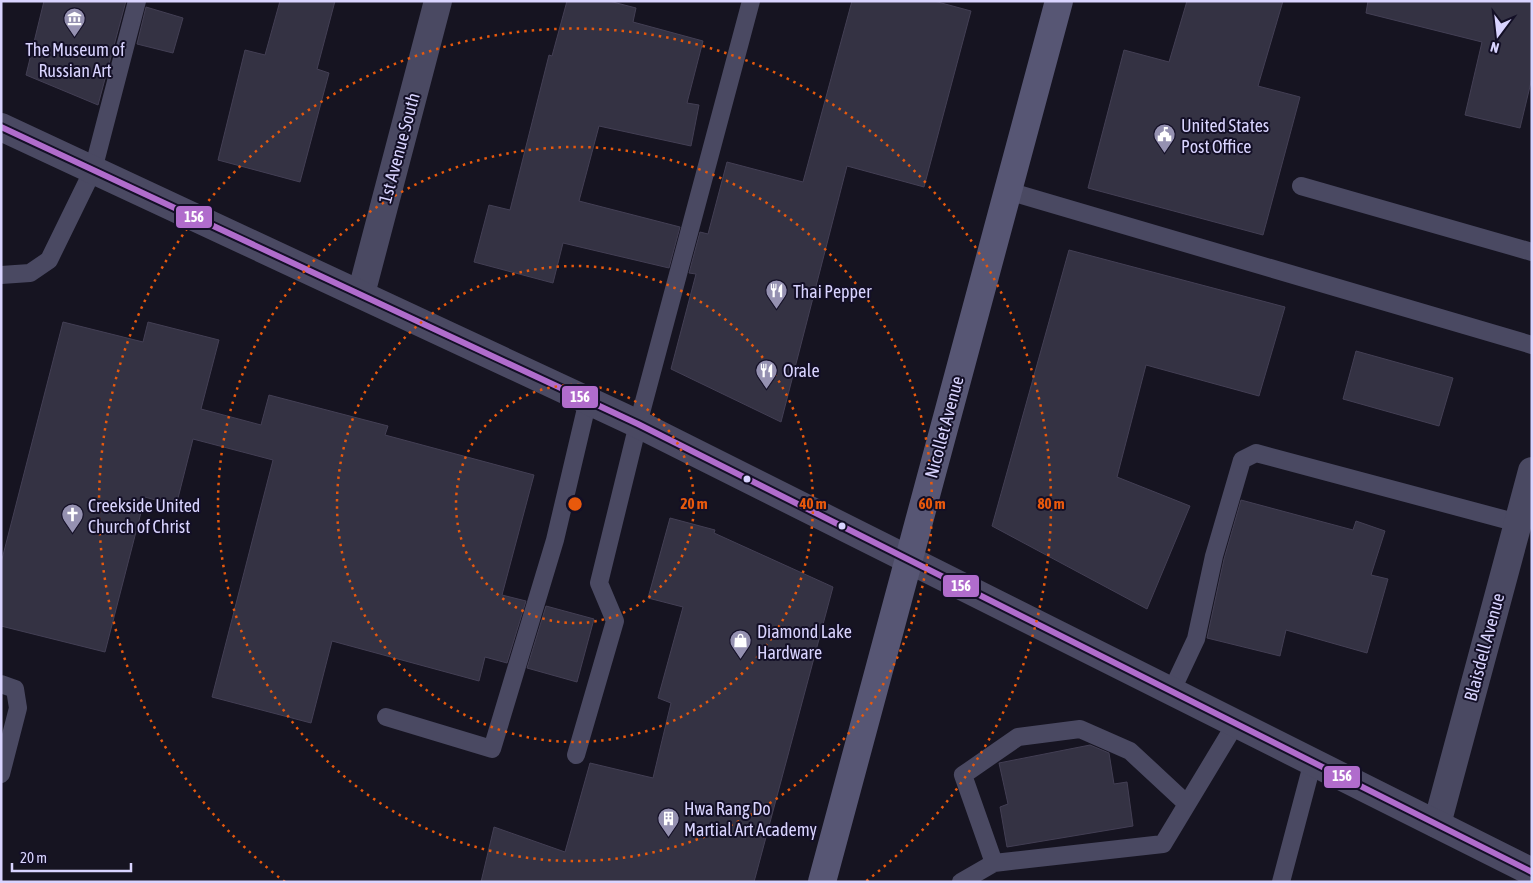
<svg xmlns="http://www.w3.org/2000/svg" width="1533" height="883" viewBox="0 0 1533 883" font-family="'Asap Condensed',sans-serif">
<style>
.building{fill:#343243;stroke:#433f54}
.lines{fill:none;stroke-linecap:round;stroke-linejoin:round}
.service{stroke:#4a4962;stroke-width:18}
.minor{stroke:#4a4962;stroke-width:28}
.tertiary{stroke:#4a4962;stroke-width:28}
.secondary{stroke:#575674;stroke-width:28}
.bus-1-casing{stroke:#130f26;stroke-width:10}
.bus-1{stroke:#b06ccc;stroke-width:6}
.ring{fill:none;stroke:#e8590c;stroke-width:2.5;stroke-dasharray:2.5 5}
.bus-dot{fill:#d9d4ff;stroke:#130f26;stroke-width:2}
.labels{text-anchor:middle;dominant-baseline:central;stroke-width:4;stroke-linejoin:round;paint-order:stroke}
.poi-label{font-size:18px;fill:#d9d4ff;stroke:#130f26;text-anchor:start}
.street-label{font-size:18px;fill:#d9d4ff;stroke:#130f26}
.centre{fill:#e8590c;stroke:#130f26;stroke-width:2.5}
.ring-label{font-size:15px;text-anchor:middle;font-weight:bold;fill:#e8590c;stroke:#130f26;stroke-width:4;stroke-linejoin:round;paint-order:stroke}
.line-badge{stroke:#130f26;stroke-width:2}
.badge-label{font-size:14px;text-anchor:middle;font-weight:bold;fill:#fff}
</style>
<rect width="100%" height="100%" fill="#161421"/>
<path class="building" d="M 44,1 L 126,1 L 98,105 L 26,75 Z
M 280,1 L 335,1 L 317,69 L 329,73 L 300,182 L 218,160 L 245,50 L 265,55 Z
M 567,1 L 609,1 L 636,8 L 633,22 L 703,41 L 687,103 L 699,105 L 691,146 L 599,126 L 579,201 L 680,227 L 669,268 L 563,243 L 553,283 L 474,262 L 489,205 L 510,210 L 549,55 L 552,56 Z
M 852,1 L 934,1 L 971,11 L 924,187 L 847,166 L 781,422 L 671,369 L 696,274 L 689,273 L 700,232 L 708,234 L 727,162 L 803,182 Z
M 1187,1 L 1283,1 L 1258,86 L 1300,97 L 1263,235 L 1088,188 L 1124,50 L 1169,62 Z
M 1368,1 L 1532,1 L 1532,78 L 1520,128 L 1465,115 L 1482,42 L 1366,13 Z
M 146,7 L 183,18 L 173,53 L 137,44 Z
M 1069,250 L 1285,307 L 1259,396 L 1146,365 L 1117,477 L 1190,506 L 1147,609 L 992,526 Z
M 63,322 L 143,342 L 148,322 L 219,340 L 201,409 L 261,425 L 269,395 L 388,426 L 385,435 L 534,475 L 502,595 L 526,601 L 507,663 L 485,657 L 479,681 L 332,641 L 311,723 L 212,697 L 273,460 L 193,439 L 176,506 L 145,497 L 105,652 L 1,626 L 1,563 Z
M 1356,351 L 1453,378 L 1439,426 L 1343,399 Z
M 1241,500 L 1353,530 L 1356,521 L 1385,531 L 1371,575 L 1388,579 L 1367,653 L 1286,630 L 1280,656 L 1207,638 L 1224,559 Z
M 670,518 L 715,530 L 714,533 L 833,587 L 754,882 L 481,882 L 494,827 L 565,852 L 590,763 L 653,778 L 671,703 L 658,698 L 683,607 L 648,598 Z
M 546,606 L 594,619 L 577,682 L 527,668 Z
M 1090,745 L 1109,753 L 1114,784 L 1127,782 L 1133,826 L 1007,847 L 1000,807 L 1008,804 L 999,763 Z"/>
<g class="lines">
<path class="service" d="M 1301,186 L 1532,252
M 1008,191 L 1532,345
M 1,275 L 30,273 L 49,260 L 93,170 L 137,1
M 1,684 L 15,689 L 18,708 L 1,774
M 1172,690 L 1196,639 L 1214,556 L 1242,460 L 1256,453 L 1518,523
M 386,717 L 492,749 L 555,540 L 588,400
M 576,755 L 615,621 L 599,583 L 638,424 L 751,1
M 994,863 L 963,775 L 1018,737 L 1080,729 L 1130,751 L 1187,804
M 961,882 L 994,863 L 1163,844 L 1236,723
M 1281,882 L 1313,761"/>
<path class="minor" d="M 361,294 L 438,1
M 1437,824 L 1532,471"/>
<path class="tertiary" d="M 1,127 L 638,424 L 1532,872"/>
<path class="secondary" d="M 822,882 L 1059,1"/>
<defs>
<path id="bus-1" d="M 1,127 L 638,424 L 1532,872"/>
</defs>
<use href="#bus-1" class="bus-1-casing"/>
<use href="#bus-1" class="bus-1"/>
</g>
<g class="ring">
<circle cx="575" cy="504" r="119"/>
<circle cx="575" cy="504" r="238"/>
<circle cx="575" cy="504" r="357"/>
<path d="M285 882A476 476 0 1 1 865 882"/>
</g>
<defs>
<symbol id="museum-pin" viewBox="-11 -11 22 30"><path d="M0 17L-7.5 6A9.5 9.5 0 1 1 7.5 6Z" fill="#9591b1" stroke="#130f26"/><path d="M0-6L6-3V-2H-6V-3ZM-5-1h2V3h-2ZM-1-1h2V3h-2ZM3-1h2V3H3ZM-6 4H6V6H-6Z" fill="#fff"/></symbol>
<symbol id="civic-pin" viewBox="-11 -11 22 30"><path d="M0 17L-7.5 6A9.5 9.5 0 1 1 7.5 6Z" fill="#9591b1" stroke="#130f26"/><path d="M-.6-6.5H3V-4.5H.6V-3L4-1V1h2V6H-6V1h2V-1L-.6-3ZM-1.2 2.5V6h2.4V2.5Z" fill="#fff"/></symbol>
<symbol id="restaurant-pin" viewBox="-11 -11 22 30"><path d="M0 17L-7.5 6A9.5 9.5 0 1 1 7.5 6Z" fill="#9591b1" stroke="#130f26"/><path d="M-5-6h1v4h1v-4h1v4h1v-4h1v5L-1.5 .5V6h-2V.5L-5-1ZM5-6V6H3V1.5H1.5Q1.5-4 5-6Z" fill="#fff"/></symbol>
<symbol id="church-pin" viewBox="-11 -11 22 30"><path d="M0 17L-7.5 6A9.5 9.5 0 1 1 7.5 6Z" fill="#9591b1" stroke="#130f26"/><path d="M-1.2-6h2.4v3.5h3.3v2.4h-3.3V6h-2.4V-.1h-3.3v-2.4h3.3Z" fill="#fff"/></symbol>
<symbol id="shop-pin" viewBox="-11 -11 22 30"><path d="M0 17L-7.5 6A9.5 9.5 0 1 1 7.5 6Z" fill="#9591b1" stroke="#130f26"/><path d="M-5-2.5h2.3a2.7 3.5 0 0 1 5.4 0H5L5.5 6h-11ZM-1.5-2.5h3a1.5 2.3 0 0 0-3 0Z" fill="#fff"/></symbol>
<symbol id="building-pin" viewBox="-11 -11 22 30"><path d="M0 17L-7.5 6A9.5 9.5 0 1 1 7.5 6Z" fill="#9591b1" stroke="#130f26"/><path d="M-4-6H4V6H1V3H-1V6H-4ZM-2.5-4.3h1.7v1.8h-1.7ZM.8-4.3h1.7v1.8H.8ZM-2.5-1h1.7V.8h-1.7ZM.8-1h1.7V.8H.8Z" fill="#fff"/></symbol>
</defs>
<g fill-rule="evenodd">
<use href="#museum-pin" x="62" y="6" width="25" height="34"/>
<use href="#civic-pin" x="1152" y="122" width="25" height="34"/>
<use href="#restaurant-pin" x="764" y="278" width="25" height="34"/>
<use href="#restaurant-pin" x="754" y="358" width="25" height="34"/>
<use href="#church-pin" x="60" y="502" width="25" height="34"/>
<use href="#shop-pin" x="728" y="628" width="25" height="34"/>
<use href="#building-pin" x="656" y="806" width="25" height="34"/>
</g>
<g class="bus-dot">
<circle cx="747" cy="479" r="4.5"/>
<circle cx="842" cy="526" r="4.5"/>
</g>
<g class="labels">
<g class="poi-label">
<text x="75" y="49" text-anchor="middle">The Museum of<tspan x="75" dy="21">Russian Art</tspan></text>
<text x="1181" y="125">United States<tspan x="1181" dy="21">Post Office</tspan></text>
<text x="793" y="291">Thai Pepper</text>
<text x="783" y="370">Orale</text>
<text x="88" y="505">Creekside United<tspan x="88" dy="21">Church of Christ</tspan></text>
<text x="757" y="631">Diamond Lake<tspan x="757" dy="21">Hardware</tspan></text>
<text x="684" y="808">Hwa Rang Do<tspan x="684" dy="21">Martial Art Academy</tspan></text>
</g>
<g class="street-label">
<text transform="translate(399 148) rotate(-75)">1st Avenue South</text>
<text transform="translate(944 427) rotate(-75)">Nicollet Avenue</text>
<text transform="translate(1484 647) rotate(-75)">Blaisdell Avenue</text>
</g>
</g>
<circle cx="575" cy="504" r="8" class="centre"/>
<g class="ring-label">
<text x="694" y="509">20 m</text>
<text x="813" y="509">40 m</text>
<text x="932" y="509">60 m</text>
<text x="1051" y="509">80 m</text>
</g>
<g class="line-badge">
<rect x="175" y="205" width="38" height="24" rx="5" fill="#b06ccc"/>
<rect x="561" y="385" width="38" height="24" rx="5" fill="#b06ccc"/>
<rect x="942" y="574" width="38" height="24" rx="5" fill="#b06ccc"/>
<rect x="1323" y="765" width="38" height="24" rx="5" fill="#b06ccc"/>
</g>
<g class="badge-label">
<text x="194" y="222">156</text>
<text x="580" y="402">156</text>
<text x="961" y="591">156</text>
<text x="1342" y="781">156</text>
</g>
<rect width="1533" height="883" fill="none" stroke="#d9d4ff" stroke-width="5"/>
<g transform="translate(1498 35) rotate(195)" stroke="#130f26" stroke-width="4" paint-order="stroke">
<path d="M0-4L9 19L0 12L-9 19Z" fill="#d9d4ff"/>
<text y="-8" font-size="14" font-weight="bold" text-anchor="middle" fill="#d9d4ff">N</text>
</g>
<path d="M12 863v8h119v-8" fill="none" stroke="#d9d4ff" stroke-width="2.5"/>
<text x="20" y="863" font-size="15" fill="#d9d4ff" stroke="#130f26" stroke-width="4" paint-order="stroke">20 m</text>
</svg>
